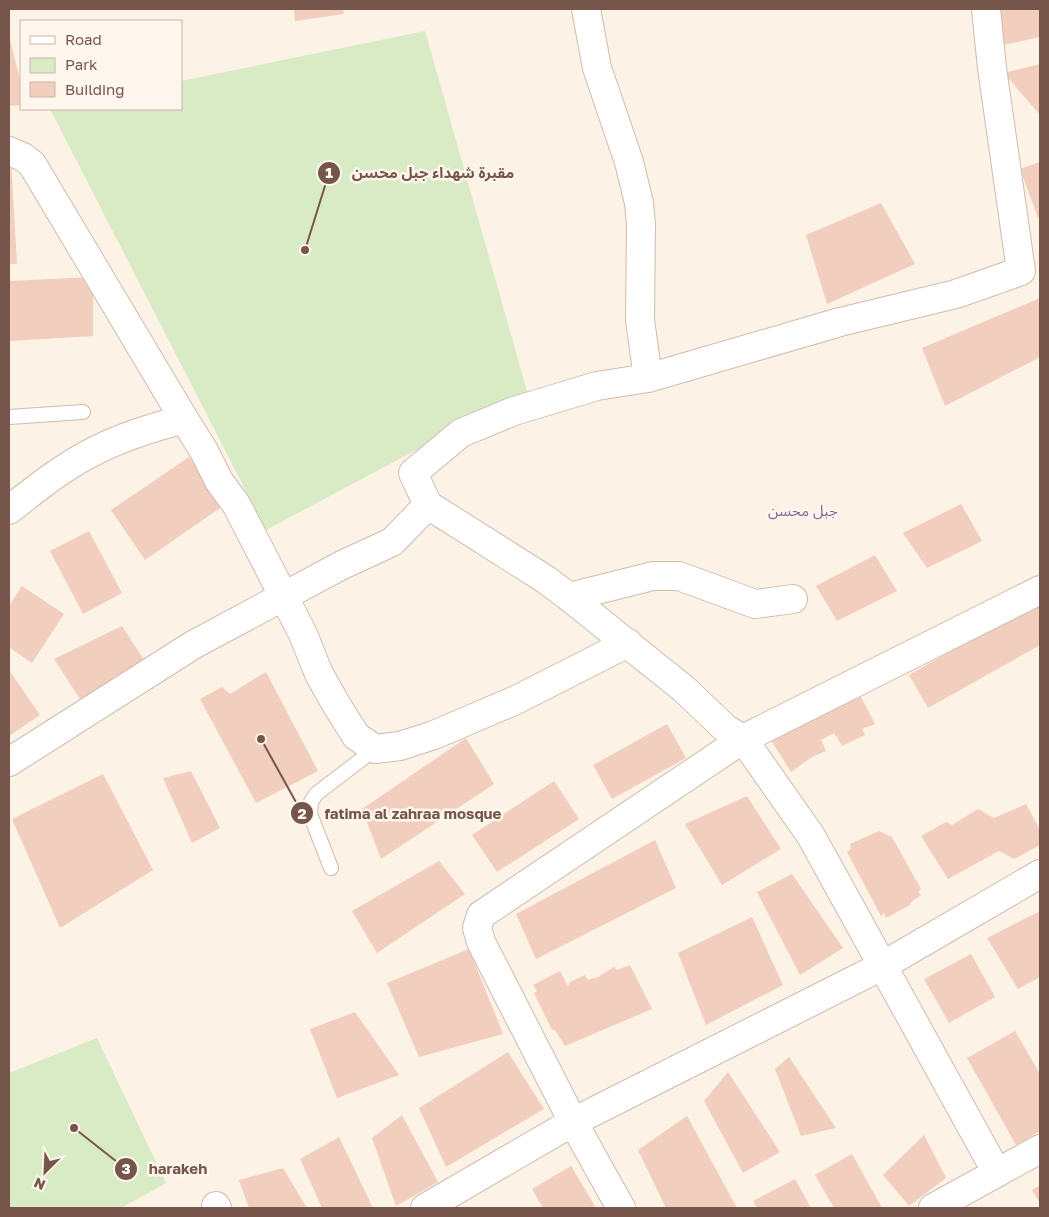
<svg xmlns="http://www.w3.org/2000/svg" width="1049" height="1217" viewBox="0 0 1049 1217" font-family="'Golos Text','Noto Sans Arabic',sans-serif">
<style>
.green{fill:#d8ebc4}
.building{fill:#f2cebe}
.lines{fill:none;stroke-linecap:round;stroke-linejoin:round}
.service-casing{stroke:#d0bbaf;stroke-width:16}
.minor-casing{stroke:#d0bbaf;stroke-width:30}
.service{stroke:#fff;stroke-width:14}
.minor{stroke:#fff;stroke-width:28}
.labels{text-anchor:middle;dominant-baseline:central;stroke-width:5;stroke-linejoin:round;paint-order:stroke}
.neighbourhood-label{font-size:15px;fill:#83669a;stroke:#fff6ed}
.leader{fill:none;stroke:#76564b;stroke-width:2}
.callout-dot{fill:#76564b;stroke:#fff6ed;stroke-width:2}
.mark-label{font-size:15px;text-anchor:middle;font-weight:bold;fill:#fff}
.callout-label{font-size:15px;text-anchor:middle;font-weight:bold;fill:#76564b;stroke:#fff6ed;stroke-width:5;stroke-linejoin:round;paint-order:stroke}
</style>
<rect width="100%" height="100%" fill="#fcf2e6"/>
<path class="green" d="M 425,31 L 527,391 L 266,530 L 50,109 L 181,109 L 181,81 Z
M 97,1038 L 166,1183 L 121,1208 L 9,1208 L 9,1073 Z"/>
<path class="building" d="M 294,9 L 343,9 L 344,14 L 295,21 Z
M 995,9 L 1040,9 L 1040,37 L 994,47 Z
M 9,35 L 21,84 L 21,105 L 9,106 Z
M 1040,64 L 1040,115 L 1004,73 Z
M 11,159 L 17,264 L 9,264 L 9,160 Z
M 1040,162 L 1040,216 L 1038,218 L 1020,169 Z
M 881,203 L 915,264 L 827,304 L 806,235 Z
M 93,277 L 93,336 L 9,341 L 9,281 Z
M 1040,298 L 1040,357 L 945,406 L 922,348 Z
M 189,457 L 223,506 L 145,560 L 111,510 Z
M 961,504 L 982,541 L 927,568 L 903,533 Z
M 89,531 L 122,593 L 83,614 L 50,551 Z
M 875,555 L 897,591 L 837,621 L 816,586 Z
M 22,586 L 64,614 L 32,663 L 9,647 L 9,606 Z
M 1040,605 L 1040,645 L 928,708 L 909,675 L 1010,617 Z
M 122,626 L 148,666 L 80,699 L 54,659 Z
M 9,670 L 40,715 L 9,736 Z
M 266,672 L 318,771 L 256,803 L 200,699 L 222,687 L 230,694 Z
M 857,689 L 875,724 L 862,729 L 865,735 L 842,746 L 834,733 L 821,740 L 826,751 L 812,757 L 791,772 L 771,740 L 779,736 L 776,732 Z
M 667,724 L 686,758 L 612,799 L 593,765 Z
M 466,738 L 494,784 L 381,859 L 362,809 Z
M 191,771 L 220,828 L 192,843 L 163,778 Z
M 103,774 L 153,870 L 60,928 L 12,819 Z
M 554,781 L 579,819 L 497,872 L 472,835 Z
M 747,796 L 781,849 L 722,885 L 685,824 Z
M 1026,804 L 1040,830 L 1040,845 L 1014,859 L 999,851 L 948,879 L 921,836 L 946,822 L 952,825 L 978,809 L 994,818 Z
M 879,831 L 892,837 L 921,889 L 918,892 L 921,895 L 911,902 L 910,905 L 886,918 L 884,913 L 881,916 L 847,852 L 851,849 L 850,844 Z
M 655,840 L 676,888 L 536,959 L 516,914 Z
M 439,861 L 465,894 L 377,953 L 352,911 Z
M 792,874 L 843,948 L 800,975 L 757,892 Z
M 1040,911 L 1040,977 L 1018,989 L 987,938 Z
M 752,917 L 783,985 L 706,1025 L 678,953 Z
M 469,949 L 503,1034 L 419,1057 L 387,983 Z
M 971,954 L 995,997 L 949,1023 L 924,979 Z
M 630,965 L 652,1009 L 565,1046 L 555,1030 L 552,1030 L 534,993 L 537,991 L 533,985 L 560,971 L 568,986 L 570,982 L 585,975 L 588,980 L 598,977 L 614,967 L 617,970 Z
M 355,1012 L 399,1075 L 337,1098 L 310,1029 Z
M 1015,1031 L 1040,1074 L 1040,1131 L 1016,1145 L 967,1058 Z
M 508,1052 L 544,1109 L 446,1167 L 419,1108 Z
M 789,1057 L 836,1128 L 801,1136 L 775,1069 Z
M 728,1072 L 780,1152 L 743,1173 L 704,1101 Z
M 402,1115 L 438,1182 L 396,1206 L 372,1138 Z
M 687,1116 L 737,1208 L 666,1208 L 638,1150 Z
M 924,1135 L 946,1178 L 909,1206 L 883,1175 Z
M 339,1137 L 373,1208 L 322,1208 L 300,1159 Z
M 852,1154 L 882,1208 L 834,1208 L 815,1175 Z
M 571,1166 L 596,1208 L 543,1208 L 532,1189 Z
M 283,1168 L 307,1208 L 249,1208 L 239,1180 Z
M 795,1179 L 811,1208 L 757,1208 L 753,1201 Z
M 1040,1185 L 1040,1203 L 1032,1190 Z"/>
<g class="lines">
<defs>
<path id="service" d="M 9,417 L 83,412
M 331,868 L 310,814 L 311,802 L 316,794 L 375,749"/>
<path id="minor" d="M 586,9 L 597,68 L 629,162 L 639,203 L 641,225 L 640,320 L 648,378
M 9,151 L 23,157 L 32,164 L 184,419
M 428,505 L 545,579 L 569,597 L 684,689 L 726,729 L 743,739 L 811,836 L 997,1173
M 9,510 C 33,491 59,470 87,455 C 118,438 151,428 184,419 L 204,451 L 219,481 L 236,504 L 303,634 L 319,674 L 336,704 L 356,736 L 375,749 L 400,746 L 434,735 L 516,700 L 628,643
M 569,597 L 653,576 L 679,576 L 755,604 L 793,599
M 9,762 L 193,645 L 342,565 L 392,542 L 428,505 L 413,473 L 461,433 L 514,411 L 597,386 L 648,378 L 840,322 L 956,294 L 1021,271 L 992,68 L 986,9
M 216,1206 L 217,1208
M 425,1208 L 573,1122 L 882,966 L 1040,874
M 621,1208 L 573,1122 L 481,942 L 477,928 L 481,915 L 743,739 L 1040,590
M 933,1208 L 1040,1149"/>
</defs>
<use href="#service" class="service-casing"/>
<use href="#minor" class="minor-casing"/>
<use href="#service" class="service"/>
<use href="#minor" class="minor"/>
</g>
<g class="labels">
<g class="neighbourhood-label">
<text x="803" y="510">جبل محسن</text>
</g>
</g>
<path class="leader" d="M305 250L329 173M261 739L302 813M74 1128L126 1169"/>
<g class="callout-dot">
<circle cx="305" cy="250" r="5"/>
<circle cx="261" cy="739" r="5"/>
<circle cx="74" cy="1128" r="5"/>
<circle cx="329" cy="173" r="12"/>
<circle cx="302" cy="813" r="12"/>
<circle cx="126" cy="1169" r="12"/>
</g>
<g class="mark-label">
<text x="329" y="178">1</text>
<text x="302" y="819">2</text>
<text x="126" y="1174">3</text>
</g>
<g class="callout-label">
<text x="433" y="178">مقبرة شهداء جبل محسن</text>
<text x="413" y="819">fatima al zahraa mosque</text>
<text x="178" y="1174">harakeh</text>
</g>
<rect width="1049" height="1217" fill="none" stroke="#76564b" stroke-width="20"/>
<rect x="20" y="20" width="162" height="90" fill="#fff6ed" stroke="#c8b6ac"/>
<rect x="30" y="36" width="25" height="8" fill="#ffffff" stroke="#c8b6ac"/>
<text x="65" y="45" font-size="15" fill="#76564b">Road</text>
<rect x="30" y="58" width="25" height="15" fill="#d8ebc4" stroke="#c8b6ac"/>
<text x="65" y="70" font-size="15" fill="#76564b">Park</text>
<rect x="30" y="82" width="25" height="15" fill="#f2cebe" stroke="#c8b6ac"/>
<text x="65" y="95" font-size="15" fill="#76564b">Building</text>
<g transform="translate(45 1172) rotate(204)" stroke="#fff6ed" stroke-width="4" paint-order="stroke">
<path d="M0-4L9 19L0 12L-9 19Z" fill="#76564b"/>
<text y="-8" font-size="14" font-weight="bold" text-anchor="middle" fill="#76564b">N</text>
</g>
</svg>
